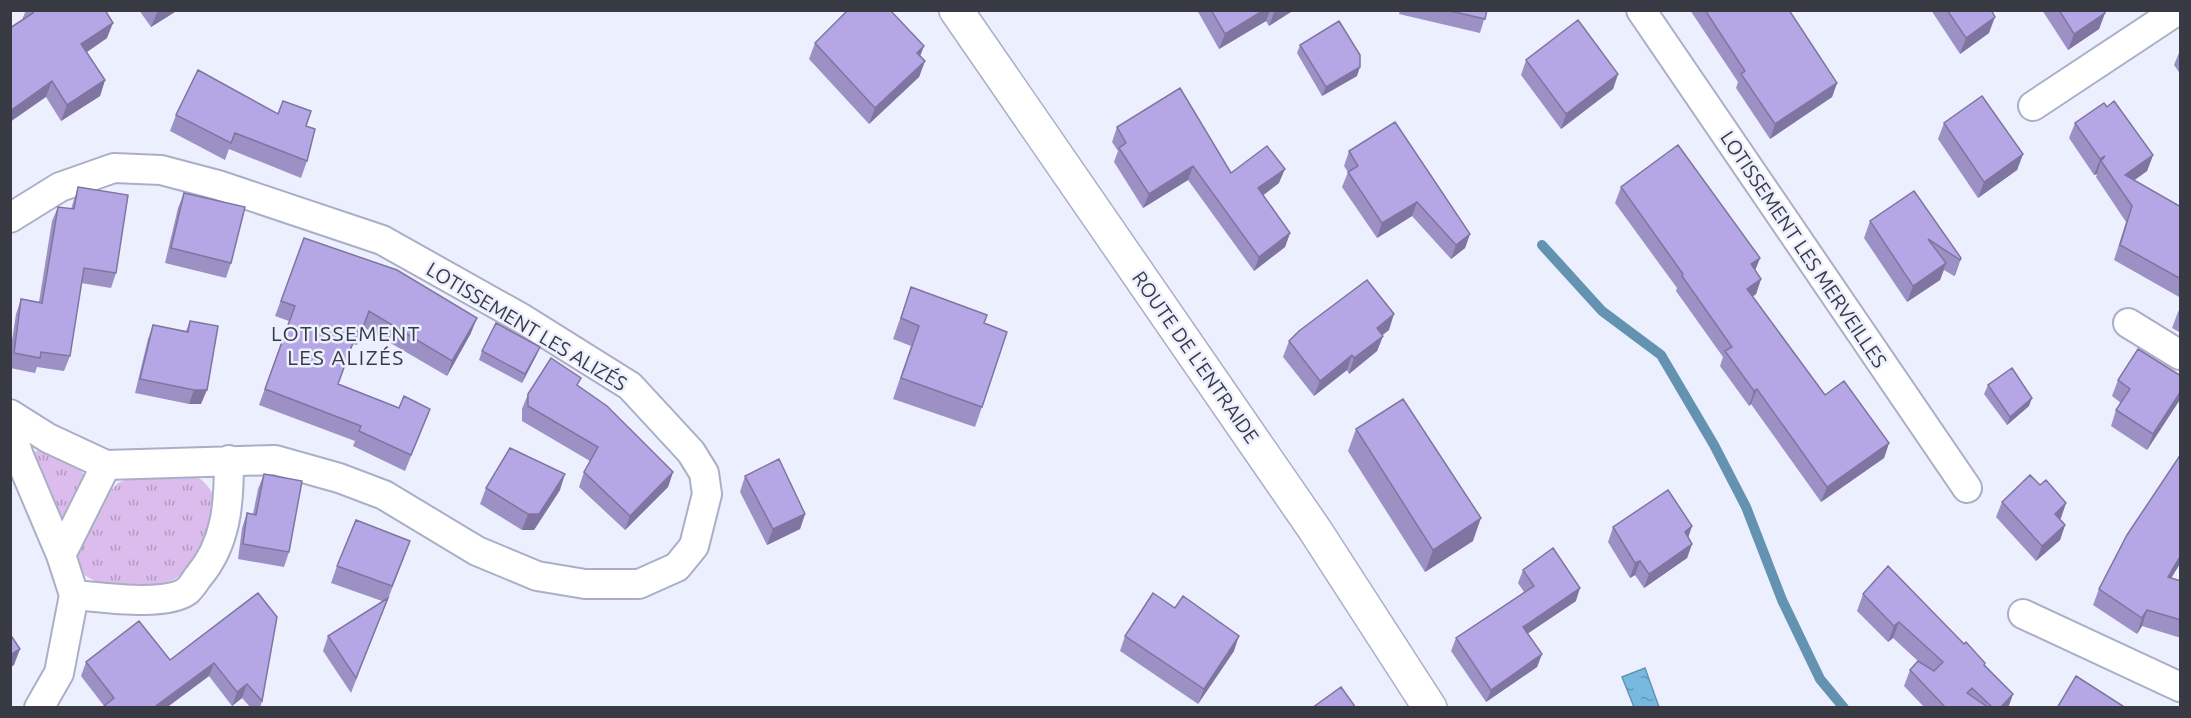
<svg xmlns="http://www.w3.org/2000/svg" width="2191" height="718" viewBox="0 0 2191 718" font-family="Ubuntu,sans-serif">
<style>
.grass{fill:url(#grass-tufts)}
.water{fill:url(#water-ripples);stroke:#6493b2;stroke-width:1.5}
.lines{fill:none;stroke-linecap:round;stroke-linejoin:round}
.stream{stroke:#6493b2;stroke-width:10}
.street-casing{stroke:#aaafc7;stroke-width:32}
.secondary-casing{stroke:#aaafc7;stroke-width:36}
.street{stroke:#fff;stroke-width:28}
.secondary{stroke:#fff;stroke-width:33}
.wall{fill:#9c90c5}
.shaded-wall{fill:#7f75a0}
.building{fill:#b5a7e5;stroke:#7f75a0;stroke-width:1.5}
.labels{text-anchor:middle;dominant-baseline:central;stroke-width:5;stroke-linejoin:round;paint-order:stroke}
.street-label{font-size:20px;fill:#373943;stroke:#ebeffe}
.neighbourhood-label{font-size:21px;letter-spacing:1.5px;fill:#373943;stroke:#ebeffe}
</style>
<defs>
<pattern id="grass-tufts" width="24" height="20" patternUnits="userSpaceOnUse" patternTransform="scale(1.5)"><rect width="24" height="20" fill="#dbbcec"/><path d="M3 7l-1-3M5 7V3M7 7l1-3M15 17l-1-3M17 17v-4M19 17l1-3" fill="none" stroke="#b29ac1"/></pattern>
<pattern id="water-ripples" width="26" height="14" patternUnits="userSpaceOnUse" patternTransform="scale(1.5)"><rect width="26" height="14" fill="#78b9e2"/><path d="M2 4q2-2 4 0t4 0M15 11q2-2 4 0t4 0" fill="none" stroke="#6397b9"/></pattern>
</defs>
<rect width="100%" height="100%" fill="#ebeffe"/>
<path class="grass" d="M 38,450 L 78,468 L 85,475 L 85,484 L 63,519 L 56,521 L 30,455 Z
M 187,472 C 197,476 205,481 211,491 C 222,512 198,560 182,574 C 169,586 124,592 107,587 C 99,584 90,578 82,574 L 78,555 L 84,534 L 104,498 L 118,483 L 142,473 Z"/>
<path class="water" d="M 1645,668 L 1659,707 L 1634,707 L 1622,677 Z"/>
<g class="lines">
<path class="stream" d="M 1542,245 L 1602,311 L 1661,355 L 1714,445 L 1746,507 L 1782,600 L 1820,679 L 1844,708"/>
<defs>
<path id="street" d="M 1641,10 L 1967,488
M 2033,106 L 2178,10
M 10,218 L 60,187 L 114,168 L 161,170 L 218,185 L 382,240 L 523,319 L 630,386 L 691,452 L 704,473 L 707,494 L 694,546 L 677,567 L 639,584 L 585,584 L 537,576 L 477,551 L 384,495 L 339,478 L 275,460 L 106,465 L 48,438 L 10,414
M 2128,323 L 2180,355
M 10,428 L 19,456 L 61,555 L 74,595 L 59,673 L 39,708
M 61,555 L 106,465
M 74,595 C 101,597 165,607 187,591 C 191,588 195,581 198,577 C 227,543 229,503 229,460
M 2023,614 L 2180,687"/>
<path id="secondary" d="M 956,10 L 1315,530 L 1430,708"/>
</defs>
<use href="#street" class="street-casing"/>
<use href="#secondary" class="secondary-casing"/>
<use href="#street" class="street"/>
<use href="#secondary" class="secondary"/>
</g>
<path class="wall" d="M 26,10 L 105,10 L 107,38 L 87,52 L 105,80 L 100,96 L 61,121 L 46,97 L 22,20 Z
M 139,10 L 178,10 L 151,27 Z
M 1197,10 L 1294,10 L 1269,26 L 1266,21 L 1219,49 Z
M 1400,10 L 1487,10 L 1480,33 L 1399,14 Z
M 1690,10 L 1789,10 L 1837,83 L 1832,97 L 1770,139 L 1736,88 L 1738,82 Z
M 1931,10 L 1991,10 L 1989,33 L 1960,54 Z
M 2042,10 L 2103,10 L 2105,13 L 2099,29 L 2068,50 Z
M 815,43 L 920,57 L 925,61 L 919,77 L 869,124 L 809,59 Z
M 1300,45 L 1357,76 L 1322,96 L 1297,53 Z
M 2181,48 L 2181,75 L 2174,65 Z
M 1526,60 L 1618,74 L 1613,89 L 1561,129 L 1521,75 Z
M 2107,107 L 2153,155 L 2147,171 L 2134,180 L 2181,207 L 2181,298 L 2114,260 L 2126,222 L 2096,177 L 2097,174 L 2094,175 L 2069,138 L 2075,123 Z
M 278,114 L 306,126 L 307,161 L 301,178 L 229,149 L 225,160 L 170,131 L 176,115 Z
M 1944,123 L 2023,154 L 2017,170 L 1978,198 L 1938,139 Z
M 1117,127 L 1231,173 L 1279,183 L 1263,195 L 1290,233 L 1285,247 L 1254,271 L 1188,180 L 1143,208 L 1114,162 L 1118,151 L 1112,142 Z
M 1349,151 L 1470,234 L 1465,248 L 1451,259 L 1412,216 L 1377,238 L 1342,187 L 1348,172 L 1344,166 Z
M 78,187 L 116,273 L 111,288 L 81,283 L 70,356 L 64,371 L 37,367 L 35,373 L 10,368 L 10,353 L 16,314 L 21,299 L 39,302 L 52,221 L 58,207 L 71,209 Z
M 1621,187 L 1760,258 L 1755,270 L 1761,279 L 1756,294 L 1753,296 L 1825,395 L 1889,443 L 1884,458 L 1821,502 L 1751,404 L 1749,406 L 1720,366 L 1723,357 L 1676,291 L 1677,288 L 1615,203 Z
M 1914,191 L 1961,258 L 1955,275 L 1954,276 L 1944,270 L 1940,280 L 1907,302 L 1864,238 L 1870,221 Z
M 184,193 L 231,263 L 226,278 L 165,263 L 178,208 Z
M 304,238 L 471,333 L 447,376 L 363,327 L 357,345 L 352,344 L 338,384 L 399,408 L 430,409 L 405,471 L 353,446 L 355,441 L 259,405 L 289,321 L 275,316 Z
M 911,287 L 984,323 L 982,407 L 975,427 L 893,399 L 911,346 L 893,339 Z
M 2181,307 L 2181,333 L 2172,328 L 2178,312 Z
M 190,321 L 201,404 L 189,404 L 135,393 L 148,339 L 153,325 L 186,331 Z
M 1389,330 L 1382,335 L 1383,336 L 1377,351 L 1349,374 L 1347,370 L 1314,396 L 1283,357 L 1289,341 Z
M 540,347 L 536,356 L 522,383 L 479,360 L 482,351 Z
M 2181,376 L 2181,398 L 2147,450 L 2111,426 L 2116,410 L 2121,403 L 2112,396 L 2118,380 Z
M 1988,385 L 2029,406 L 2007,425 L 1984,394 Z
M 578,386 L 673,472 L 668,487 L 625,530 L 579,487 L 584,472 L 590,461 L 522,421 L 522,409 L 528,394 Z
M 1356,429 L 1473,541 L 1425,572 L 1348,451 Z
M 2181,454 L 2181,562 L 2171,578 L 2181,581 L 2181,638 L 2142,626 L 2137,634 L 2093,605 L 2099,589 Z
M 264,474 L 289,552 L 284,567 L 238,559 L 242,528 L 247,513 L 253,514 L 258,489 Z
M 745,476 L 805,514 L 800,529 L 767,545 L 740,492 Z
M 2040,485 L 2066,503 L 2060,519 L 2065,525 L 2060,540 L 2036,561 L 1996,517 L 2002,502 Z
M 486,488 L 560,490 L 534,530 L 522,530 L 480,504 Z
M 1692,526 L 1688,537 L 1692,544 L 1687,558 L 1644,588 L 1635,575 L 1630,578 L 1608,542 L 1613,527 Z
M 404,558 L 351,693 L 323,651 L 328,636 L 382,601 L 331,583 L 337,566 Z
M 1523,570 L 1576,601 L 1527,634 L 1542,654 L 1537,667 L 1486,702 L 1451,651 L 1456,638 L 1524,592 L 1518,583 Z
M 258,593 L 262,701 L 260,708 L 251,708 L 242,698 L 232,706 L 209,676 L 166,708 L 102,708 L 104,706 L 81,676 L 86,662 L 170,660 Z
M 1863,594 L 1985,665 L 2013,694 L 2008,708 L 1925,708 L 1904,686 L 1910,670 L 1918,661 L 1893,638 L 1888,642 L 1857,611 Z
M 1175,608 L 1234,651 L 1198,704 L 1120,651 L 1125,636 Z"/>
<path class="shaded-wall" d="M 158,10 L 178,10 L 151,27 Z
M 1264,10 L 1270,10 L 1266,21 L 1219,49 L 1225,34 Z
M 1275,10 L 1294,10 L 1269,26 Z
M 2105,13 L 2099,29 L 2068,50 L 2074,34 Z
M 1995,17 L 1989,33 L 1960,54 L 1966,38 Z
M 113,23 L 107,38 L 75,60 L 81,44 Z
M 924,46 L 918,62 L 917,53 Z
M 925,61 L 919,77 L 869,124 L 875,108 Z
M 1360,67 L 1357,76 L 1322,96 L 1326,87 Z
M 1618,74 L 1613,89 L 1561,129 L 1566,114 Z
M 105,80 L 100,96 L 61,121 L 67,105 Z
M 52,81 L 46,97 L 10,122 L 10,111 Z
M 1837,83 L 1832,97 L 1770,139 L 1775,124 Z
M 2023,154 L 2017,170 L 1978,198 L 1984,182 Z
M 2153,155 L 2147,171 L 2121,190 L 2125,175 Z
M 2105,156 L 2101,161 L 2097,174 L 2094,175 L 2100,159 Z
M 1193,166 L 1188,180 L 1143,208 L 1149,194 Z
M 1285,169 L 1279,183 L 1253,203 L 1258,188 Z
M 1417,202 L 1412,216 L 1377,238 L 1382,223 Z
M 1290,233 L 1285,247 L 1254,271 L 1259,257 Z
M 1470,234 L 1465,248 L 1451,259 L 1456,245 Z
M 1760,258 L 1754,273 L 1751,264 Z
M 1961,258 L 1955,275 L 1954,276 L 1960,260 Z
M 1946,263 L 1940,280 L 1907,302 L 1913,286 Z
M 1761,279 L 1756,294 L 1742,304 L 1747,289 Z
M 1394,314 L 1389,330 L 1371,344 L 1377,328 Z
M 477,318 L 471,333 L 447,376 L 452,361 Z
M 1383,336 L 1377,351 L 1349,374 L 1354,358 Z
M 540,347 L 536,356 L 522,383 L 525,374 Z
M 1352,355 L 1347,370 L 1314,396 L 1320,381 Z
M 1757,389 L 1751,404 L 1749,406 L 1754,391 Z
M 194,390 L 207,390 L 201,404 L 189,404 Z
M 2181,391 L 2181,398 L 2147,450 L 2153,434 Z
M 2032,398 L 2029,406 L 2007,425 L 2010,417 Z
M 1889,443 L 1884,458 L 1821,502 L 1827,487 Z
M 673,472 L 668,487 L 625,530 L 630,516 Z
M 565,474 L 560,490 L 534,530 L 522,530 L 528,514 Z
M 2066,503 L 2061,518 L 2050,529 L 2055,514 Z
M 805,514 L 800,529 L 767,545 L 773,529 Z
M 1481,518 L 1473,541 L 1425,572 L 1433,550 Z
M 2065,525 L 2060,540 L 2036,561 L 2042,546 Z
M 1692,526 L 1687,541 L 1685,532 Z
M 1692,544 L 1687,558 L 1644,588 L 1649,574 Z
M 2181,555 L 2181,562 L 2162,593 L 2168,577 Z
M 1640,561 L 1635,575 L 1630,578 L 1635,563 Z
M 1580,588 L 1576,601 L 1518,640 L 1523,627 Z
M 2147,610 L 2142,626 L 2137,634 L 2142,618 Z
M 1899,622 L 1893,638 L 1888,642 L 1894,626 Z
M 1239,636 L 1234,651 L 1198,704 L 1204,689 Z
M 20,649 L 14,665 L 10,668 L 10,655 Z
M 1542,654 L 1537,667 L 1486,702 L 1491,690 Z
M 214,663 L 209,676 L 166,708 L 153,708 Z
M 247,684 L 242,698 L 232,706 L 237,692 Z
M 2013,694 L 2008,708 L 2000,708 Z"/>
<path class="building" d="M 31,10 L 105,10 L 113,23 L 81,44 L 105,80 L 67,105 L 52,81 L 10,111 L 10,28 L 33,13 Z
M 848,10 L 890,10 L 924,46 L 917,53 L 925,61 L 875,108 L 815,43 Z
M 1211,10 L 1264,10 L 1225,34 Z
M 1446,10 L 1487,10 L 1485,19 Z
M 1705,10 L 1789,10 L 1837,83 L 1775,124 L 1741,74 L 1745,71 Z
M 1947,10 L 1991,10 L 1995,17 L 1966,38 Z
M 2059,10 L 2103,10 L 2105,13 L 2074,34 Z
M 1578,20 L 1618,74 L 1566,114 L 1526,60 Z
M 1339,21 L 1360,55 L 1360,67 L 1326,87 L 1300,45 Z
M 198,70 L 278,114 L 283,101 L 311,111 L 306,126 L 315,129 L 307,161 L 235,133 L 231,143 L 176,115 Z
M 1180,88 L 1231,173 L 1267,146 L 1285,169 L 1258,188 L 1290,233 L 1259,257 L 1193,166 L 1149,194 L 1119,148 L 1126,143 L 1117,127 Z
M 1982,96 L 2023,154 L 1984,182 L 1944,123 Z
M 2114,101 L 2153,155 L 2125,175 L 2181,207 L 2181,279 L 2120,245 L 2132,206 L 2101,161 L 2105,156 L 2100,159 L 2075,123 L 2104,103 L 2107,107 Z
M 1395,122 L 1470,234 L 1456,245 L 1417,202 L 1382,223 L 1348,172 L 1358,166 L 1349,151 Z
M 1678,145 L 1760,258 L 1751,264 L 1761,279 L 1747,289 L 1825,395 L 1844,381 L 1889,443 L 1827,487 L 1757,389 L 1754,391 L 1725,351 L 1732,347 L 1682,276 L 1683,274 L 1621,187 Z
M 78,187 L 128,195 L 116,273 L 84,268 L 70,356 L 41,352 L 40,358 L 14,353 L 21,299 L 42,303 L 58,207 L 74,209 Z
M 1914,191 L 1961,258 L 1960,260 L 1928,239 L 1946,263 L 1913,286 L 1870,221 Z
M 184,193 L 245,207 L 231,263 L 171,248 Z
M 304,238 L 397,270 L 477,318 L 452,361 L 369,311 L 362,330 L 358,329 L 338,384 L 399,408 L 404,396 L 430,409 L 411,455 L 359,431 L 361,426 L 265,389 L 295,306 L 281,301 Z
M 1367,280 L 1394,314 L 1377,328 L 1383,336 L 1354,358 L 1352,355 L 1320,381 L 1289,341 L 1299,331 Z
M 911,287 L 987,315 L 984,323 L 1007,332 L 982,407 L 901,378 L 919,326 L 901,318 Z
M 190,321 L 218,326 L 207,390 L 194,390 L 140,379 L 153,325 L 188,332 Z
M 496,323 L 540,347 L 525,374 L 482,351 Z
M 2138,349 L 2181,376 L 2181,391 L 2153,434 L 2116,410 L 2130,389 L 2118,380 Z
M 551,358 L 581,378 L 577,385 L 607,406 L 673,472 L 630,516 L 584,472 L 598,447 L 528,406 L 528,394 Z
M 2012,368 L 2032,398 L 2010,417 L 1988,385 Z
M 1403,399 L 1481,518 L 1433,550 L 1356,429 Z
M 510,448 L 565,474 L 539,514 L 528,514 L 486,488 Z
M 2181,454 L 2181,555 L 2168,577 L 2181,581 L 2181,620 L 2147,610 L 2142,618 L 2099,589 L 2127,535 Z
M 779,459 L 805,514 L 773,529 L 745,476 Z
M 264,474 L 302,481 L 289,552 L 243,544 L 247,513 L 256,515 Z
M 2030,475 L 2040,485 L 2046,480 L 2066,503 L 2055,514 L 2065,525 L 2042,546 L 2002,502 Z
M 1668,490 L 1692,526 L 1685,532 L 1692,544 L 1649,574 L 1640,561 L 1635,563 L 1613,527 Z
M 356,520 L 410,541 L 392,586 L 337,566 Z
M 1553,548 L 1580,588 L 1523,627 L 1542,654 L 1491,690 L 1456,638 L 1534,586 L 1523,570 Z
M 1888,566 L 1964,644 L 1966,642 L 1985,663 L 1984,665 L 2013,694 L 2000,708 L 1993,708 L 1972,688 L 1967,693 L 1989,708 L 1946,708 L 1910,670 L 1918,661 L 1934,671 L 1943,662 L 1899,622 L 1894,626 L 1863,594 Z
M 258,593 L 277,617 L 262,701 L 247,684 L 237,692 L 214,663 L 153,708 L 102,708 L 114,698 L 86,662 L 139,621 L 170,660 Z
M 1153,593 L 1175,608 L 1183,596 L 1239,636 L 1204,689 L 1125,636 Z
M 388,598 L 356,678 L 328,636 Z
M 10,634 L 20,649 L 10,655 Z
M 2076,676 L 2126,708 L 2057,708 Z
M 1341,687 L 1356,708 L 1312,708 Z"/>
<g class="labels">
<g class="street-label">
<text transform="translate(1804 249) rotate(56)">LOTISSEMENT LES MERVEILLES</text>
<text transform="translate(527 326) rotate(31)">LOTISSEMENT LES ALIZÉS</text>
<text transform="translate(1196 357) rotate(55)">ROUTE DE L'ENTRAIDE</text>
</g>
<g class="neighbourhood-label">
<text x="346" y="333">LOTISSEMENT<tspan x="346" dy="24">LES ALIZÉS</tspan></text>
</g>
</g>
<rect width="2191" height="718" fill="none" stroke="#373943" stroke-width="24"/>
</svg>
